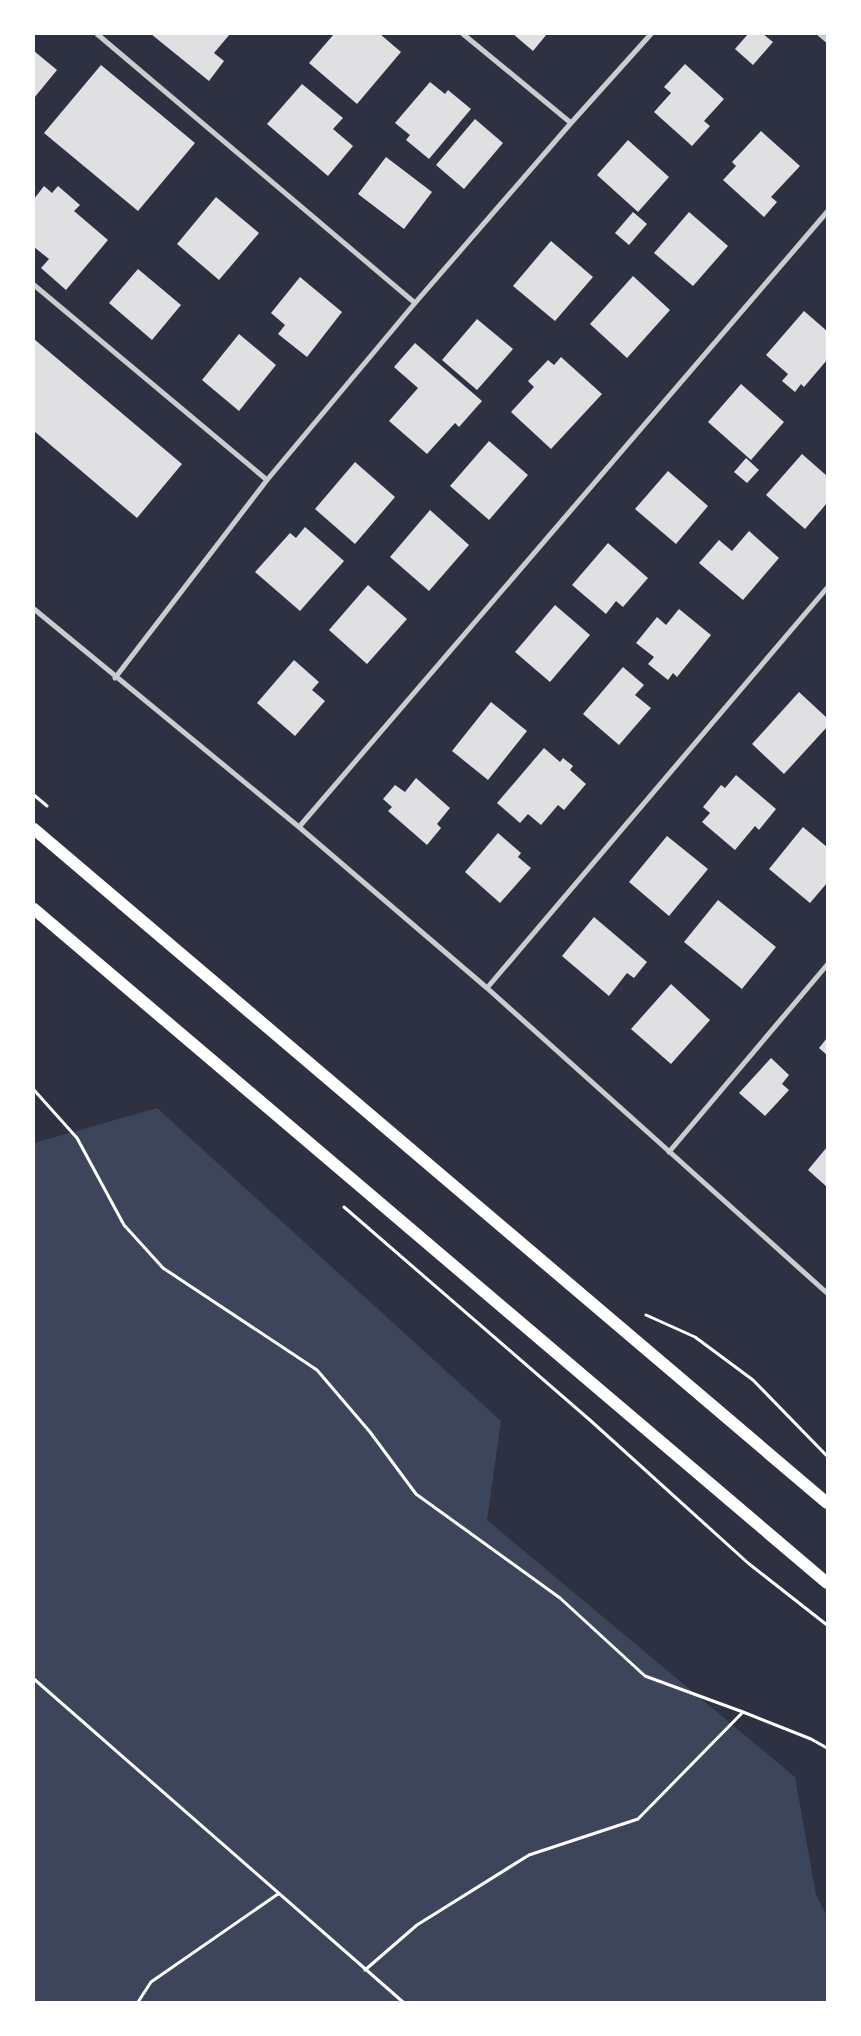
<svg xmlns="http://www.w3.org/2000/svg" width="861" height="2036" viewBox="0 0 861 2036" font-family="Manrope,sans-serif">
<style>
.green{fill:#3c4559}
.building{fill:#e0e0e3}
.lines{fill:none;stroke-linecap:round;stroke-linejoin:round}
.path{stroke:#fff;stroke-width:3}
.minor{stroke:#caccd0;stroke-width:5}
.primary{stroke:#fff;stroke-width:12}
</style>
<rect width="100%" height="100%" fill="#2d3142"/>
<path class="green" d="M 157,1108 L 501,1421 L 487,1520 L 795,1777 L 816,1895 L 827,1916 L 827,2002 L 34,2002 L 34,1143 Z"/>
<path class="building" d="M 151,34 L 230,34 L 214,53 L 224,61 L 209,81 Z
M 334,34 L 380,34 L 401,52 L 357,104 L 309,63 Z
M 513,34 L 547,34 L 533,51 Z
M 748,34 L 763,34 L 773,42 L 753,65 L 735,49 Z
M 34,51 L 57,70 L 34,98 Z
M 685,64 L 724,99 L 704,121 L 710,126 L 692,146 L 654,112 L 671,93 L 664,87 Z
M 101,65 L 195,143 L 138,211 L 44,133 Z
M 430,82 L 445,94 L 448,90 L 471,109 L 429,159 L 406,140 L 410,135 L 395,123 Z
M 302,84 L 343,118 L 333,129 L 353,146 L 328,176 L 267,124 Z
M 475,119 L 503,143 L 464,189 L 436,165 Z
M 761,131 L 800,166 L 771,197 L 777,202 L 764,217 L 723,180 L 736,166 L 732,162 Z
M 628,140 L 669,177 L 638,212 L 597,175 Z
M 386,157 L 432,192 L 404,229 L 358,194 Z
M 44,186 L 52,193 L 58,186 L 80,205 L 74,211 L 108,240 L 66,290 L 41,268 L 49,259 L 34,247 L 34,199 Z
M 216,197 L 259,233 L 219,280 L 177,244 Z
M 633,212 L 647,224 L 629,245 L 615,233 Z
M 689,212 L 728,246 L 693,286 L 654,253 Z
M 551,241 L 593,277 L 555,321 L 513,286 Z
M 138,269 L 181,305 L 152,340 L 109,303 Z
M 633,276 L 670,310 L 627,358 L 590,324 Z
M 300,277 L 342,312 L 307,357 L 278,334 L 285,325 L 271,313 Z
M 804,311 L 827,331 L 827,360 L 804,387 L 801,384 L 795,392 L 782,381 L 788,374 L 766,355 Z
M 477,319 L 513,349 L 477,390 L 442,360 Z
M 239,334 L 276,365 L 239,411 L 202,380 Z
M 34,339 L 182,464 L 137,518 L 34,431 Z
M 415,343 L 482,401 L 459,427 L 455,423 L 427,454 L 389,421 L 418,388 L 394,367 Z
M 561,357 L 602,394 L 551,449 L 511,412 L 534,387 L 528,381 L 548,360 L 554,365 Z
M 741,384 L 784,422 L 751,460 L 708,422 Z
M 489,441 L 528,475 L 489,520 L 450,486 Z
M 802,454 L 827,476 L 827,503 L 805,529 L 766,495 Z
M 746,458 L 759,470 L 747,483 L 734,472 Z
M 355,462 L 395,497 L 355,544 L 315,509 Z
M 668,471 L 708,506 L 676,544 L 635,509 Z
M 430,510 L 469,545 L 429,591 L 390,557 Z
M 305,527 L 344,561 L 300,611 L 255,572 L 290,533 L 296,538 Z
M 749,531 L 779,558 L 743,600 L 699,563 L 719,540 L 732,551 Z
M 608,543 L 648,578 L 623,607 L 616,601 L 606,614 L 572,585 Z
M 368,585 L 407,619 L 367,664 L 329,630 Z
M 555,605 L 590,635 L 550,682 L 515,652 Z
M 679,609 L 711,635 L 677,677 L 673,673 L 668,680 L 648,664 L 654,657 L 636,643 L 657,617 L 666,625 Z
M 294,660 L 319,682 L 312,690 L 325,701 L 295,736 L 257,703 Z
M 623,667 L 644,685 L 635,695 L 651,708 L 619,745 L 583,714 Z
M 799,692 L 827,718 L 827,727 L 784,774 L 752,744 Z
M 491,702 L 527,731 L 488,780 L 452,751 Z
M 544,748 L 560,762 L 563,758 L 573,766 L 570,770 L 586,784 L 564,810 L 558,805 L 541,825 L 528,814 L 520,823 L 497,803 Z
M 736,775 L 776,809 L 759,830 L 755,826 L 735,850 L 702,822 L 710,813 L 703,807 L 721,785 L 725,788 Z
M 416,778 L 450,808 L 437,824 L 441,828 L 427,845 L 388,811 L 392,807 L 383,799 L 395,785 L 405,792 Z
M 803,827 L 827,847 L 827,883 L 810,903 L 769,869 Z
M 498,833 L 521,853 L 518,857 L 531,868 L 500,903 L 465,872 Z
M 667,836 L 708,869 L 669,916 L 629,882 Z
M 718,900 L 776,947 L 742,989 L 684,942 Z
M 594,917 L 647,962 L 634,978 L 627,973 L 609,996 L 562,956 Z
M 671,984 L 710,1020 L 671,1064 L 631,1029 Z
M 827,1038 L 827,1055 L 819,1048 Z
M 771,1058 L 789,1075 L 782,1084 L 789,1090 L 765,1116 L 739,1093 Z
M 827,1147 L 827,1187 L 808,1170 Z"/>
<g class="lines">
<path class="path" d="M 34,795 L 47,806
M 34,1090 L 77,1138 L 124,1225 L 163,1268 L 317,1370 L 370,1432 L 416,1494 L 560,1598 L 645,1676 L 743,1712
M 344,1207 L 591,1421 L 748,1563 L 827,1625
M 646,1315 L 695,1337 L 753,1380 L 827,1456
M 34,1679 L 403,2002
M 365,1970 L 417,1925 L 529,1855 L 638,1819 L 743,1712 L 811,1739 L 827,1748
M 138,2002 L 151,1982 L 278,1894"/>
<path class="minor" d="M 97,34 L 415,303
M 463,34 L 571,123
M 820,34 L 827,40
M 34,285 L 267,480
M 34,609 L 299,827 L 487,988 L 827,1293
M 115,678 L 267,480 L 415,303 L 571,123 L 651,34
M 299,827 L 827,212
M 487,988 L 827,588
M 669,1152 L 827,965"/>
<path class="primary" d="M 34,829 L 827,1503
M 34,909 L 827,1583"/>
</g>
<rect width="861" height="2036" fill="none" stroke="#ffffff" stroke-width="70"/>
</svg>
